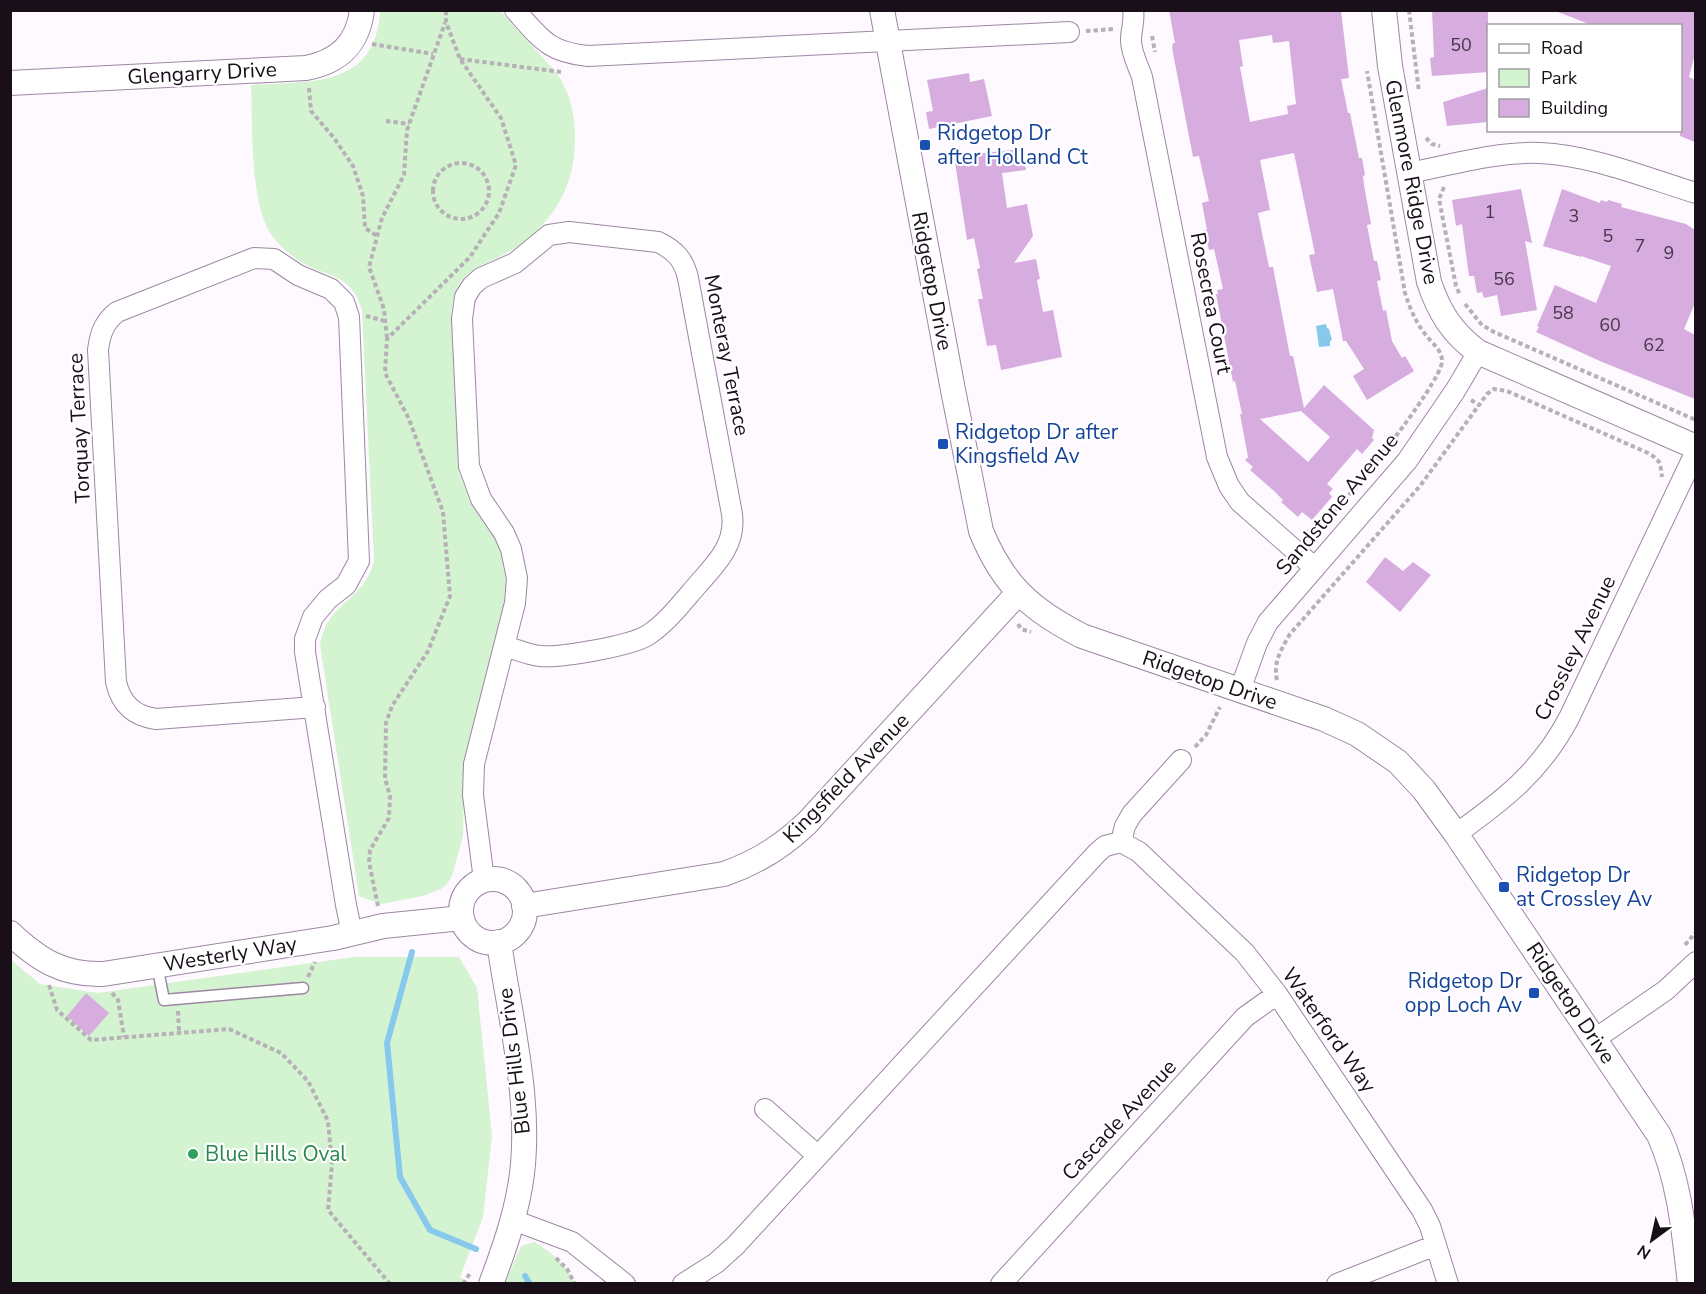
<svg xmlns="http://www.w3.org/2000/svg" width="1706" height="1294" viewBox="0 0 1706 1294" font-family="'Nunito Sans',sans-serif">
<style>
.green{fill:#d4f3d0}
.water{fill:#87c8ed}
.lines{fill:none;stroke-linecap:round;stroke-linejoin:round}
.stream{stroke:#87c8ed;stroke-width:6}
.building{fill:#d7acdf;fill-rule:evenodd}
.service-casing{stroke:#9d87a2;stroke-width:13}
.minor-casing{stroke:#9d87a2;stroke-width:22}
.tertiary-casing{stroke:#9d87a2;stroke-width:26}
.path{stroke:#b6b0b7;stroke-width:4;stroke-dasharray:4.5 3;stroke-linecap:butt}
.service{stroke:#fff;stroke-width:10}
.minor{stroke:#fff;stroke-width:20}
.tertiary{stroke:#fff;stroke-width:24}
.transit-dot{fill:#1a4fb4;stroke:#fff;stroke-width:2}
.leisure-dot{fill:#2e9e5b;stroke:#fff;stroke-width:2}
.labels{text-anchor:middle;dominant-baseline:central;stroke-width:4.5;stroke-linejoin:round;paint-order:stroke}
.number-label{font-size:18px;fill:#48364a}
.street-label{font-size:21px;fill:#180f19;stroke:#fff}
.transit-label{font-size:21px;fill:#164399;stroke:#fff;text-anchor:start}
.leisure-label{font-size:21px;fill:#27864d;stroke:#fff;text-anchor:start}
</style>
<rect width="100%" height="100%" fill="#fef9ff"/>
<path class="green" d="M 380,11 L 501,11 C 514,27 530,43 544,59 C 549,65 557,72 561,80 C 574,103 577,129 574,155 C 570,195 548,226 515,248 C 480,271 455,265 451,315 L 459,473 L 470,501 L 491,530 L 502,555 L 506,579 L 504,604 L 464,760 L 463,836 L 452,876 L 447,884 L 441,889 L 423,896 L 381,904 L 359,896 L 320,645 C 327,601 363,603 374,561 L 362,310 C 352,279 339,279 313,268 C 297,261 284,251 273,237 C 249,205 253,126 251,85 C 309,81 376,89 380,11 Z
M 354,957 L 459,957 L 477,988 L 492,1136 L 483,1217 L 460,1277 L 468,1283 L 11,1283 L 11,960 L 40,984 L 98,993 Z
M 534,1242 C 553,1252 565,1265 575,1283 L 505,1283 L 521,1246 Z"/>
<path class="water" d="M 1326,324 L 1327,328 L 1329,329 L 1332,340 L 1330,341 L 1330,346 L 1319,347 L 1316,326 Z"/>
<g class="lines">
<path class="stream" d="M 412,952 L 387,1043 L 400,1177 L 430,1230 L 476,1249
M 525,1276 L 530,1284"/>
</g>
<path class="building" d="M 1169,10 L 1341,10 L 1349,78 L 1341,79 L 1348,113 L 1350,113 L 1359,158 L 1362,158 L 1365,175 L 1363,176 L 1364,185 L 1371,224 L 1367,225 L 1374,261 L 1377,261 L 1381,280 L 1377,281 L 1383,311 L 1386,310 L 1392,341 L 1402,358 L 1405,356 L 1414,371 L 1367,400 L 1353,376 L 1364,369 L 1346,341 L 1343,341 L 1333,289 L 1317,292 L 1309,255 L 1315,254 L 1294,153 L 1260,160 L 1270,210 L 1258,213 L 1269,267 L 1273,267 L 1290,356 L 1293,356 L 1304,408 L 1324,385 L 1374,430 L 1372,438 L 1374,440 L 1362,454 L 1357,449 L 1327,484 L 1333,489 L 1329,493 L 1332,497 L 1312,520 L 1302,512 L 1298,517 L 1281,502 L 1283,500 L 1274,491 L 1250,470 L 1253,467 L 1245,460 L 1248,457 L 1240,414 L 1242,414 L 1235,381 L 1233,382 L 1216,294 L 1218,294 L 1217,290 L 1223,289 L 1214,249 L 1209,250 L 1204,230 L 1207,230 L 1202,203 L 1209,201 L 1199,156 L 1193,157 L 1172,48 L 1173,43 L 1175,43 ZM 1272,35 L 1273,43 L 1289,41 L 1296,104 L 1287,106 L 1288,114 L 1250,122 L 1240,67 L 1243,66 L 1239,40 ZM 1301,411 L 1330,437 L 1308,462 L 1260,419 Z
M 1432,10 L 1488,10 L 1488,72 L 1432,76 L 1430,58 L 1434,57 Z
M 1559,10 L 1695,10 L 1695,54 L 1689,77 L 1695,80 L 1695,142 L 1680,136 L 1680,26 L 1594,26 L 1558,12 Z
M 969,73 L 970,82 L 984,79 L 992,116 L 929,129 L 926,112 L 933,111 L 927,80 Z
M 1488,88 L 1488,122 L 1447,126 L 1443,102 Z
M 1023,149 L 1026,170 L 1002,173 L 1007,208 L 1027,204 L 1033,236 L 1014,263 L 1036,259 L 1040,279 L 1037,280 L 1043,312 L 1053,310 L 1062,357 L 1001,370 L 996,345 L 987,346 L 978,299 L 983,299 L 977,269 L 980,268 L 974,238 L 967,240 L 954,156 Z
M 1521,189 L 1532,243 L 1525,241 L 1537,310 L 1501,316 L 1497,295 L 1484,298 L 1482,292 L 1477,293 L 1474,276 L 1469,276 L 1462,224 L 1456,226 L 1452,200 Z
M 1562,189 L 1600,203 L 1601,200 L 1607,202 L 1608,200 L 1622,204 L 1621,207 L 1686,224 L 1695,230 L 1695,303 L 1684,329 L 1695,335 L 1695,399 L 1602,362 L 1536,332 L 1539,327 L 1537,326 L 1555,285 L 1596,303 L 1611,266 L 1581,256 L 1581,257 L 1543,246 Z
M 1385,557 L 1403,571 L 1413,562 L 1431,575 L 1400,612 L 1366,582 Z
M 86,993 L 109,1013 L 89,1036 L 67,1016 Z"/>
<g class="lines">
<defs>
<path id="service" d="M 157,965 L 164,1000 L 303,988"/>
<path id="minor" d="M 515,10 C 541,39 548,52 588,56 L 1069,32
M 1133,10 C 1135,21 1131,29 1131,40 C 1131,53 1138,65 1142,77 L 1217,457 L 1229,486 L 1240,502 L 1315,568
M 1409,173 C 1450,165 1498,151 1540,153 C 1591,155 1647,178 1696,193
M 1240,690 L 1257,643 L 1268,622 L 1407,461 L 1455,391 L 1478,352
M 315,707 L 156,719 C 134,716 121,704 116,682 L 98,350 C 100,334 104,322 117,312 L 254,258 L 274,259 L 298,275 L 331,289 L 344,302 L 349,317 L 359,561 L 346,585 L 328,599 L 313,617 L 305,639 L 305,652 L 346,905 L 352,934
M 1456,834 C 1504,800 1541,771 1569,718 L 1696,451
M 1121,842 L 1125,826 L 1132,814 L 1181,760
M 484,880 L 473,795 L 474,764 L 515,603 L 517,578 L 511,549 L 504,533 L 481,499 L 469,466 L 462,319 L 465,297 L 472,286 L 481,278 L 515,263 L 549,235 L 569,232 L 658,242 C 675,250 684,260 688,278 L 732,514 C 736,543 718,562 700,582 C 684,600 668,622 648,635 C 631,646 560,658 540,656 C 528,655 516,649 504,646
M 1595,1039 L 1666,990 L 1696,962
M 765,1109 L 818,1156
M 513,1220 L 572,1242 L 625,1284
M 683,1284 L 716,1263 L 736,1245 L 1097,853 L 1105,846 L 1121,842 L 1139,852 L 1245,953 L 1277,994 L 1422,1210 L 1430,1226 L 1448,1284
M 1001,1284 L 1245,1017 L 1277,994
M 1337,1284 L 1436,1245"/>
<path id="tertiary" d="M 882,10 L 953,390 L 981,531 C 1003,585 1031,610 1082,636 L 1324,719 L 1357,734 L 1398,762 L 1424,790 L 1456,834 L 1659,1135 C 1680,1182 1684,1233 1690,1284
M 1384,10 L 1390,66 L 1429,282 C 1439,312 1452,333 1478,352 L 1696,447
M 10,83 L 306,68 C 338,62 358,44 362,10
M461 911a32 32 0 1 1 64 0a32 32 0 1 1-64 0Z
M 524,906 L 724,874 C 756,863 782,847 807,823 L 1018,593
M 10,933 C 39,960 62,975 103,974 L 333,938 L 383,926 L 462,918
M 491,1284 C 503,1252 514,1221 520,1187 C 534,1109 510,1020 499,942"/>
</defs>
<use href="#service" class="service-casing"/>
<use href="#minor" class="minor-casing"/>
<use href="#tertiary" class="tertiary-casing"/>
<path class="path" d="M 1409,10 L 1419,92
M 1086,31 L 1114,29
M 1152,36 L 1155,52
M 372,44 L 433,54
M 460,59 L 561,72
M 309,88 L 311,111 L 334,138 L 353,166 L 363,196 L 365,228 L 377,236
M 386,121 L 409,124
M 1426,138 L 1432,144 L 1440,146
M433 191a28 28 0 1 1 56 0a28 28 0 1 1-56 0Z
M 1444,187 L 1439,199 L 1456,286 L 1460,295
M 1465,304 L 1482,325 L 1494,332 L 1696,420
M 366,316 L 385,321
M 387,338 L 384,309 L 369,267 L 382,218 L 404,175 L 407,130 L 445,23
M 1471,400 L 1479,405 L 1487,394 L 1494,389 L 1507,391 L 1648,453 C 1662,461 1660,464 1662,477
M 1304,533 C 1310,532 1315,530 1320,526 C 1341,509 1442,383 1442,361 C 1442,352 1436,347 1431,341 C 1418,327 1411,312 1405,293 L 1367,71
M 1018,624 L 1021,629 L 1031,632
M 1277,680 C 1273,662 1281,650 1290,634 L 1420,486 L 1479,405
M 1195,747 L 1206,735 L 1220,707
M 378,906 L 369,862 L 370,850 L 389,818 L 390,796 L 385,778 L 386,723 L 392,706 L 428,651 L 450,596 L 443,512 L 409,419 L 385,373 L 387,339 L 470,257 L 499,213 L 516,165 L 501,118 L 460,59 L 446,22 L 446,10
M 1685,945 L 1696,932
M 308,977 L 315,962
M 49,985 L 57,1010 L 91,1040 L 229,1029 L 281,1053 L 308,1081 L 328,1121 L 332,1164 L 328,1210 L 390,1284
M 112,993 L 118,1000 L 124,1037
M 178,1011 L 179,1032
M 556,1258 L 567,1269 L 575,1284
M 463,1284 L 471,1272"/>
<use href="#service" class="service"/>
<use href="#minor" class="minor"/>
<use href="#tertiary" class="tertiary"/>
</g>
<g class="transit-dot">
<rect x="919" y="139" width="12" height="12" rx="3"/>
<rect x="937" y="438" width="12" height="12" rx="3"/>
<rect x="1498" y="881" width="12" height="12" rx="3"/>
<rect x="1528" y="987" width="12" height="12" rx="3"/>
</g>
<circle class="leisure-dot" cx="193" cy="1154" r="6"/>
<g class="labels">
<g class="number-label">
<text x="1461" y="45">50</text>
<text x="1490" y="212">1</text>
<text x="1574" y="216">3</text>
<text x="1608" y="236">5</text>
<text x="1640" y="246">7</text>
<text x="1669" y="253">9</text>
<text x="1504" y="279">56</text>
<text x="1563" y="313">58</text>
<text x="1610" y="325">60</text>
<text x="1654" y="345">62</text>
</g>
<g class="street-label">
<text transform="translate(202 73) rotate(-3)">Glengarry Drive</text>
<text transform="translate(1412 182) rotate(79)">Glenmore Ridge Drive</text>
<text transform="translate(932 281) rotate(79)">Ridgetop Drive</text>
<text transform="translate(1211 303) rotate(79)">Rosecrea Court</text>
<text transform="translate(727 355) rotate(79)">Monteray Terrace</text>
<text transform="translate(79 428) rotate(-93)">Torquay Terrace</text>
<text transform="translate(1337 504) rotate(-50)">Sandstone Avenue</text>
<text transform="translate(1575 648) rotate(-64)">Crossley Avenue</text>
<text transform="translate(1210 680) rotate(19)">Ridgetop Drive</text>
<text transform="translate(846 778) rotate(-46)">Kingsfield Avenue</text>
<text transform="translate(230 954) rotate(-9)">Westerly Way</text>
<text transform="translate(1571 1003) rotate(56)">Ridgetop Drive</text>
<text transform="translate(1329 1030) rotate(55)">Waterford Way</text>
<text transform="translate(514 1061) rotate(-97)">Blue Hills Drive</text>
<text transform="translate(1119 1120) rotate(-47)">Cascade Avenue</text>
</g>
<g class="transit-label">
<text x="937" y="133">Ridgetop Dr<tspan x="937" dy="24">after Holland Ct</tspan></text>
<text x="955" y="432">Ridgetop Dr after<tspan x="955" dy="24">Kingsfield Av</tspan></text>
<text x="1516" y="875">Ridgetop Dr<tspan x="1516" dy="24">at Crossley Av</tspan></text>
<text x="1522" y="981" text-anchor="end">Ridgetop Dr<tspan x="1522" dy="24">opp Loch Av</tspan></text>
</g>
<g class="leisure-label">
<text x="205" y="1154">Blue Hills Oval</text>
</g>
</g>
<rect width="1706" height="1294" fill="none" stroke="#180f19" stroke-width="24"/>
<rect x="1487" y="24" width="195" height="108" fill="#ffffff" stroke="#a39fa3" stroke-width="1.5"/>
<rect x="1499" y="44" width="30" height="9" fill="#ffffff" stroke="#a39fa3" stroke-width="1.5"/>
<text x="1541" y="54" font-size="18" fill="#180f19">Road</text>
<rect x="1499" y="69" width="30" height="18" fill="#d4f3d0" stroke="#a39fa3" stroke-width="1.5"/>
<text x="1541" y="84" font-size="18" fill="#180f19">Park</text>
<rect x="1499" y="99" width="30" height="18" fill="#d7acdf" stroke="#a39fa3" stroke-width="1.5"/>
<text x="1541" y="114" font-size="18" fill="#180f19">Building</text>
<g transform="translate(1652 1240) rotate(213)" stroke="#ffffff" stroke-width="4.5" paint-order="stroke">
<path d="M0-4.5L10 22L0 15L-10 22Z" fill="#180f19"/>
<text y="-9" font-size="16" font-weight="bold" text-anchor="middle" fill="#180f19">N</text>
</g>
</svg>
